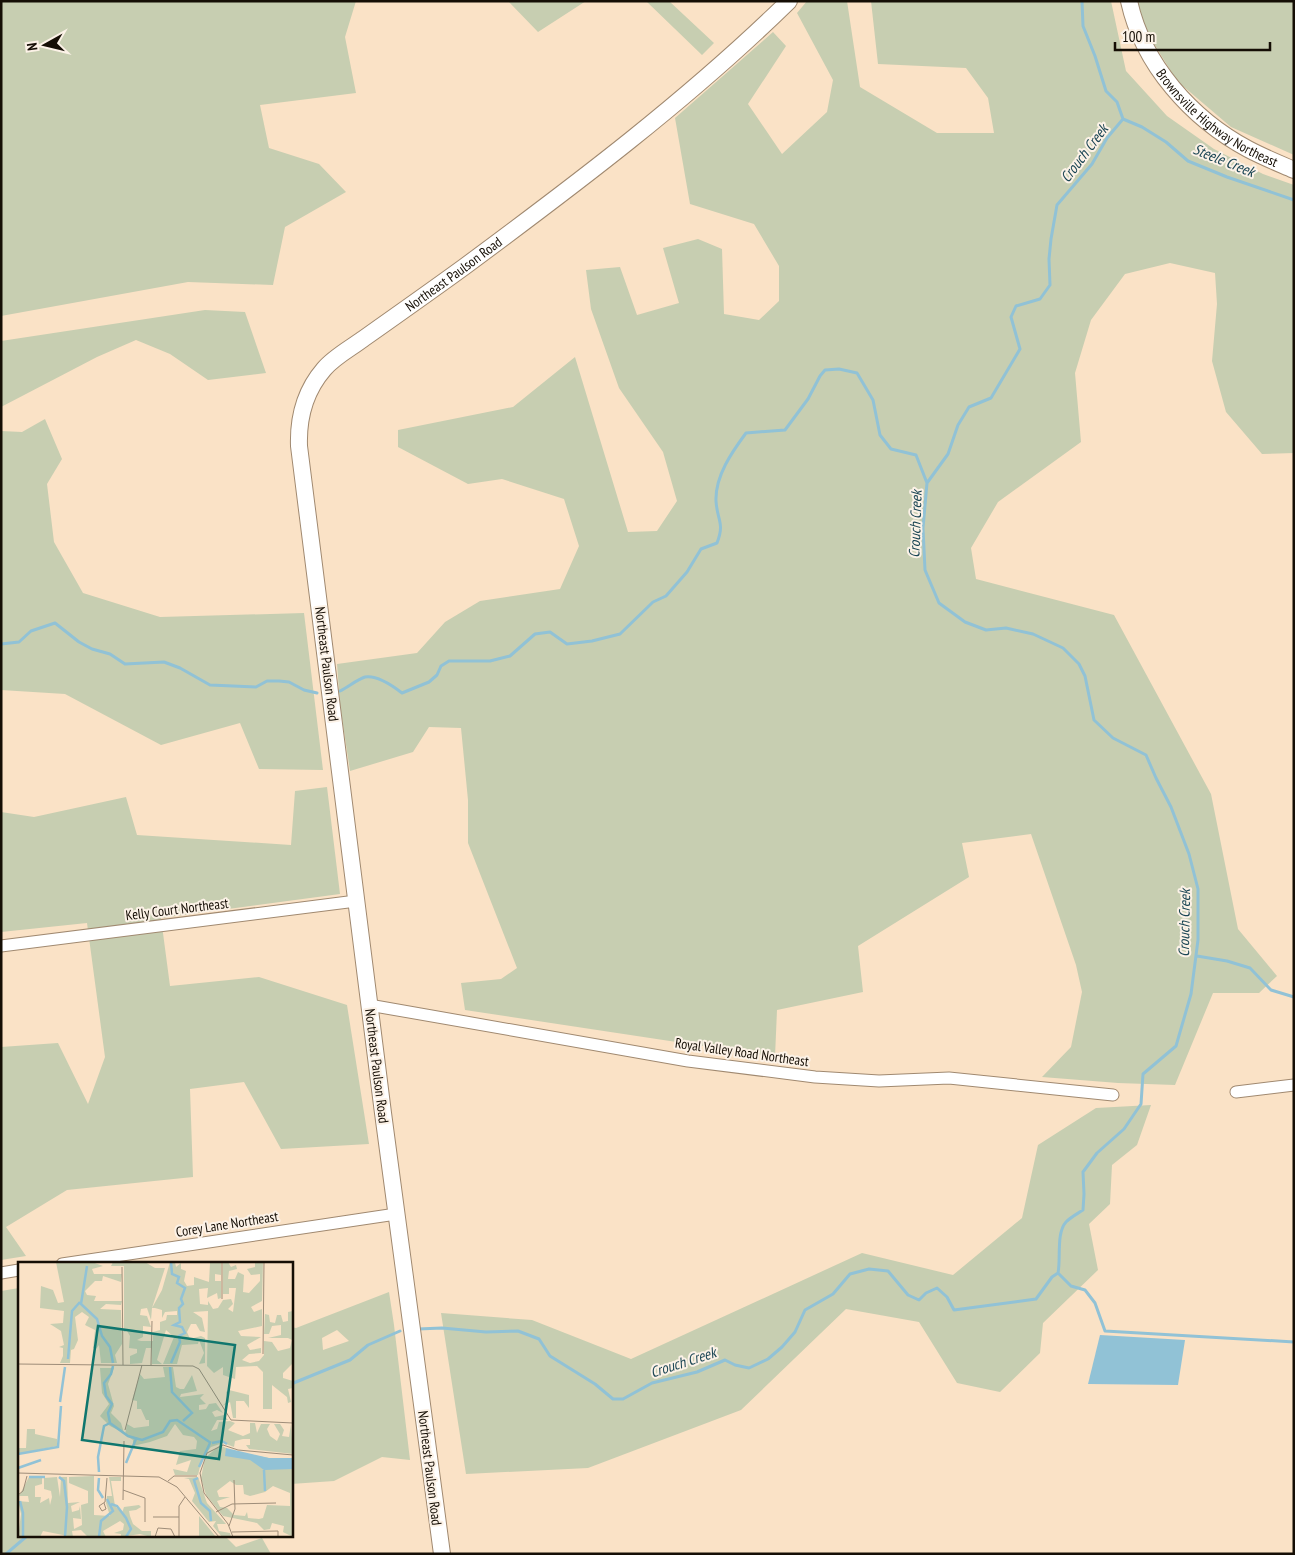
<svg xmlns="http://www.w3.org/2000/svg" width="1295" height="1555" viewBox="0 0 1295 1555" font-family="'PT Sans Narrow',sans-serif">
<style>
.green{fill:#c7ceb1;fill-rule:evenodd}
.water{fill:#91c2d6}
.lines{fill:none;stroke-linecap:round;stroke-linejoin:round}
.stream{stroke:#91c2d6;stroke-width:3}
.street-casing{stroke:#a08970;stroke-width:13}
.secondary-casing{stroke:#a08970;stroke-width:18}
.street{stroke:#fff;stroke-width:11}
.secondary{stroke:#fff;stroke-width:16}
.labels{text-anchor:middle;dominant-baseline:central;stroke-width:4;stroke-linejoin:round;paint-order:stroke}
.street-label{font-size:14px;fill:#150e05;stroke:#fcf2e7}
.water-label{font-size:15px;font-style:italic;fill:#1a4554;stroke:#fcf2e7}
.inset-river{fill:none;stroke:#91c2d6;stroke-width:2.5}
.inset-road{fill:none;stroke:#9e8d79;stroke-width:1}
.view{fill:#0f766e;fill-opacity:0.15;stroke:#0f766e;stroke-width:2.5}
.inset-edge{fill:none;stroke:#150e05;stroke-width:2.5}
</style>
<rect width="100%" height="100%" fill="#fae2c6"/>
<path class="green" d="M 1,1 L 356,1 L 345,37 L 356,93 L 260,105 L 269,148 L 319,164 L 346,192 L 285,227 L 273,285 L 188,282 L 1,316 Z
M 508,1 L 586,1 L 538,32 Z
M 646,1 L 669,1 L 714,43 L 702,55 Z
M 807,1 L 847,1 L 860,87 L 937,133 L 994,133 L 988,98 L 966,68 L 878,64 L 871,1 L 1111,1 L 1126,71 L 1167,116 L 1214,149 L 1263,174 L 1294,185 L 1294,453 L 1262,454 L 1226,412 L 1212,361 L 1217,304 L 1215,273 L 1170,263 L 1125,274 L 1091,320 L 1075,373 L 1081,442 L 998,502 L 971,548 L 976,579 L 1114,615 L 1211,794 L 1238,929 L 1277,976 L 1259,993 L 1213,993 L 1175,1085 L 1118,1083 L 1042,1077 L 1071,1047 L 1082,992 L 1076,965 L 1031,834 L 962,843 L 969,877 L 858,946 L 863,992 L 777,1010 L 775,1057 L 465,1010 L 461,983 L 501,979 L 517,968 L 468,843 L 468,800 L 461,728 L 429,727 L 413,752 L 350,771 L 340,705 L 337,664 L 417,653 L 445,622 L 480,601 L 560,589 L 579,546 L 564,499 L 502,479 L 468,484 L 398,447 L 398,430 L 513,407 L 575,357 L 628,532 L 657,531 L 677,501 L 663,452 L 619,388 L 591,309 L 586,270 L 620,267 L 637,315 L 679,303 L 663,248 L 698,239 L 722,249 L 724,314 L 759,320 L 779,301 L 779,266 L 754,224 L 690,204 L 675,118 L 773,32 L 786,46 L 748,104 L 782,154 L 827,112 L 833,80 L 797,13 Z
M 1136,1 L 1294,1 L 1294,155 L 1231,127 L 1177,81 L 1138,18 Z
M 205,310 L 245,312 L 266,373 L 208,380 L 170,354 L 136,340 L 97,357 L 1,407 L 1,341 Z
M 45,419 L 62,459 L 47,484 L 54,542 L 83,593 L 160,617 L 304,613 L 323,770 L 259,769 L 240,723 L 161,745 L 65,694 L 1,690 L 1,431 L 22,432 Z
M 327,787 L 340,894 L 161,918 L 170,986 L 259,977 L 347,1005 L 369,1144 L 281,1149 L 244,1082 L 190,1089 L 193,1177 L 67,1190 L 6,1227 L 26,1256 L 1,1260 L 1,1047 L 58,1043 L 88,1104 L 105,1057 L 87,923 L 1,932 L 1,812 L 34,817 L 126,797 L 137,835 L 291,845 L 295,791 Z
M 1151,1105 L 1137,1145 L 1112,1165 L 1110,1204 L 1089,1224 L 1098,1270 L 1043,1323 L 1040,1353 L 1000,1392 L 957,1383 L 919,1322 L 846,1309 L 741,1410 L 588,1468 L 466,1474 L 441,1313 L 532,1320 L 631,1359 L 862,1253 L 953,1275 L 1022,1218 L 1038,1145 L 1096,1108 Z
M 19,1288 L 19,1536 L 225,1536 L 236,1547 L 262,1538 L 271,1554 L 1,1554 L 1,1291 Z
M 389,1292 L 394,1325 L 410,1460 L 382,1457 L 334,1481 L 291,1484 L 291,1327 L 296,1328 ZM 337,1330 L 349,1341 L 323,1350 L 322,1338 Z"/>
<path class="water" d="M 1100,1335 L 1185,1340 L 1178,1385 L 1088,1384 Z"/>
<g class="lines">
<path class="stream" d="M 1082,1 L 1083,26 L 1095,56 L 1106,91 L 1117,102 L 1123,119
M 1123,119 L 1142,127 L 1166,142 L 1188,161 L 1227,177 L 1294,200
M 1,644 L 19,642 L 31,631 L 55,623 L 79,642 L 92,649 L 110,654 L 125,664 L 164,662 L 180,668 L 210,685 L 256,687 L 267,681 L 279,681 L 289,682 L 304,690 L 317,693
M 340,691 C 348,687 358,679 365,677 C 377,675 393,686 402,693 L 429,682 L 437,675 L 441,666 L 449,661 L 490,661 L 510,656 L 535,634 L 550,632 L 567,644 L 592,641 L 620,634 L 653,602 L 666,596 L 687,572 L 701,549 L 717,543 C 725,523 717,520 716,501 C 715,476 732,452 746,433 L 785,430 L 808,399 L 820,376 L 825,370 L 839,369 L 857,373 L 873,400 L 880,435 L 891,449 L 916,455 L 927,483
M 1197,956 L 1227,961 L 1250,968 L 1271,990 L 1294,997
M 1058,1273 L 1071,1286 L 1085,1290 L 1095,1303 L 1105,1331 L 1294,1342
M 418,1329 L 442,1328 L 486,1332 L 518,1331 L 539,1339 L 550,1356 L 595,1384 L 613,1399 L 623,1399 L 652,1383 L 697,1372 L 725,1360 L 735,1365 L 749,1368 L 768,1359 L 782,1347 L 795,1332 L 805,1310 L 833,1294 L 850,1274 L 869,1269 L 888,1271 L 908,1295 L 919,1300 L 926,1293 L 937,1288 L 947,1297 L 954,1310 L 1036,1299 L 1052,1277 L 1058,1273 C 1061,1259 1056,1233 1066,1222 C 1071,1217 1077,1214 1083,1210 L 1084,1194 L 1083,1172 L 1097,1153 L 1124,1129 L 1141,1104 L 1143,1074 L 1176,1046 L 1191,994 L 1198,940 L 1198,889 L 1189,854 L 1171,807 L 1156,778 L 1146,755 L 1113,738 L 1094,720 L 1085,676 L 1079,664 L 1063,648 L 1033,634 L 1006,628 L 986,630 L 965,622 L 939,603 L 925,570 L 923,528 L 927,483 L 948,454 L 958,425 L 969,407 L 991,398 L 1020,349 L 1011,317 L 1016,306 L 1040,299 L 1050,285 L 1049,259 L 1051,239 L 1057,205 L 1092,164 L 1107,138 L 1123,119
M 291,1384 L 350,1360 L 368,1345 L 400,1331
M 6,1554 L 27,1536"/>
<defs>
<path id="street" d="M 1,946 L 356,901
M 369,1005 L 688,1061 L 815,1077 L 879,1081 L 949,1078 L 1113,1095
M 1236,1092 L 1294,1085
M 62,1264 L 396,1214
M 1,1273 L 19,1270"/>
<g id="secondary">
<path id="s1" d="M 1129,1 C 1143,65 1192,119 1248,149 C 1263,157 1278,163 1294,170"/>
<path id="s2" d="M 442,1554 L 383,1113 L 299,446 C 298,417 305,391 324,369 C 334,357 351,348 363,339 C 397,315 431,291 464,267 C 576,184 689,99 789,1"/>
</g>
</defs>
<use href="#street" class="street-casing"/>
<use href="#secondary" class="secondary-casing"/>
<use href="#street" class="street"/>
<use href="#secondary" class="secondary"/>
</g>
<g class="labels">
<g class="street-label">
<text stroke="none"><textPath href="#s1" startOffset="152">Brownsville Highway Northeast</textPath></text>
<text stroke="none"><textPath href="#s2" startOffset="1361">Northeast Paulson Road</textPath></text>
<text transform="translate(327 664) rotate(83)">Northeast Paulson Road</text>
<text transform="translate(177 909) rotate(-7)">Kelly Court Northeast</text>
<text transform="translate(742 1052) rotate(8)">Royal Valley Road Northeast</text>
<text transform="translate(377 1066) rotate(83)">Northeast Paulson Road</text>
<text transform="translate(227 1224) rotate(-9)">Corey Lane Northeast</text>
<text transform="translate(430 1468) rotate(83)">Northeast Paulson Road</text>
</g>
<g class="water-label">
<text transform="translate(1084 153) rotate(-53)">Crouch Creek</text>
<text transform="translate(1224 160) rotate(22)">Steele Creek</text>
<text transform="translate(915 524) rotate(-88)">Crouch Creek</text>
<text transform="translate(1184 923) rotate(-89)">Crouch Creek</text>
<text transform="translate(683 1362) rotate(-18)">Crouch Creek</text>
</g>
</g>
<g transform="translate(18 1262)">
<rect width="275" height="275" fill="#fae2c6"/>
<path d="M 38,0 L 74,0 L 85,4 L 74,7 L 76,12 L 104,12 L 103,20 L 85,14 L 84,19 L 77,19 L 67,29 L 69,33 L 78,34 L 76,39 L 104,39 L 103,43 L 88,42 L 82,47 L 103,48 L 104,82 L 97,93 L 99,101 L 83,101 L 81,83 L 78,87 L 75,86 L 77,68 L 67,63 L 71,55 L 64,50 L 57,55 L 60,78 L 56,87 L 53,88 L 52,101 L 42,101 L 45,94 L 45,86 L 41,85 L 46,83 L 43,69 L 32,62 L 45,61 L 46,49 L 22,46 L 23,24 L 35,28 L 40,41 L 46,40 ZM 95,0 L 127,0 L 137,6 L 147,6 L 134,46 L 144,28 L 152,0 L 157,0 L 158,5 L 163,1 L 163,7 L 168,9 L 166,19 L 169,24 L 176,23 L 176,15 L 191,20 L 192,1 L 203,0 L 203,13 L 197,12 L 197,19 L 203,19 L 203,36 L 200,37 L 199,31 L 189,36 L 190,26 L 181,27 L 182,42 L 190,43 L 190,39 L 195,47 L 200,46 L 205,38 L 213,37 L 215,42 L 210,47 L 215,50 L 218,26 L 211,26 L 211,32 L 205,32 L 205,0 L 210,0 L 213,5 L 218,3 L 219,7 L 211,9 L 210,17 L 217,17 L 220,10 L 226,13 L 225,30 L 231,31 L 242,19 L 242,12 L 233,13 L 229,7 L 237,5 L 237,0 L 245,0 L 244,39 L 233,45 L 236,50 L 244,47 L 244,64 L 220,69 L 223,74 L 243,75 L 229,83 L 232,88 L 243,86 L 243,91 L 231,92 L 224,98 L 232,101 L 241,99 L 246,93 L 246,79 L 254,80 L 260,89 L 272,86 L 274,78 L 270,76 L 250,76 L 263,73 L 263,63 L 254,64 L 251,72 L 246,72 L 247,52 L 251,53 L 252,60 L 257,61 L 259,53 L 263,53 L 265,60 L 270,59 L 270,50 L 275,49 L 274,102 L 265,111 L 265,116 L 275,119 L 275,126 L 270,127 L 273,140 L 270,141 L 269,135 L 254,123 L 254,147 L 245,147 L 245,110 L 239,104 L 218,105 L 217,117 L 205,113 L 205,105 L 196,111 L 189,104 L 190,49 L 175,50 L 184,56 L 187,70 L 182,69 L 178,62 L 173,62 L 169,70 L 172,77 L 183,74 L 187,76 L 187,101 L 181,102 L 186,91 L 181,78 L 180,82 L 164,83 L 159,102 L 145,102 L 156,75 L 148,68 L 139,98 L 144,102 L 134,102 L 134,86 L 128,86 L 124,101 L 112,102 L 112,94 L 119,91 L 119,87 L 111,86 L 112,74 L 109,69 L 106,70 L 106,4 L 93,4 ZM 129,46 L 133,58 L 134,46 L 137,46 L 144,48 L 144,56 L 147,50 L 159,49 L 159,53 L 149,53 L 148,58 L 142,60 L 142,68 L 135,70 L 135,79 L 123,79 L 119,78 L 125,75 L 125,64 L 133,65 L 129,54 L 122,53 L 123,47 ZM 145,105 L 155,105 L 158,125 L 162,127 L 166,127 L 174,113 L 179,129 L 163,132 L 162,135 L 186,132 L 182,136 L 188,142 L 181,143 L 181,148 L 188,147 L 191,142 L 198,141 L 205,151 L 199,148 L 194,150 L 197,155 L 206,153 L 210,158 L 199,158 L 193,169 L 199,167 L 201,160 L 212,159 L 217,161 L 210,168 L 225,174 L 232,171 L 232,161 L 237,161 L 239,171 L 243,162 L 252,162 L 249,167 L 252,174 L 259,179 L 262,172 L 256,162 L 262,162 L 266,168 L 264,174 L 271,175 L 273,162 L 275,192 L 231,187 L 228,183 L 232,183 L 232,177 L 225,177 L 217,179 L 216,185 L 205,181 L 193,185 L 184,196 L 180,213 L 157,213 L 155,207 L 169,210 L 173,198 L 158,203 L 162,189 L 178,187 L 179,179 L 176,175 L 165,173 L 157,162 L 149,174 L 132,180 L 115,184 L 115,178 L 107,173 L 109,162 L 116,166 L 131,164 L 131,158 L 128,158 L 123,147 L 119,147 L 119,139 L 114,138 L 122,112 L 126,117 L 147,115 ZM 82,106 L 96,106 L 90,122 L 96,144 L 93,151 L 103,161 L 106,171 L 92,164 L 82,154 L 91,142 L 84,131 ZM 211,128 L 231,133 L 231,146 L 226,139 L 218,139 L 218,156 L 215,156 L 212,140 L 204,144 L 210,139 L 208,130 ZM 9,167 L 17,167 L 17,172 L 39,177 L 39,184 L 0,192 L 0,186 L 8,186 ZM 202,183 L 214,189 L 251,196 L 275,196 L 275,275 L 265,270 L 266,264 L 254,261 L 252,267 L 246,268 L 239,261 L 205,254 L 188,233 L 183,216 L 187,196 ZM 212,219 L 218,223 L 225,223 L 226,232 L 232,234 L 247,230 L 255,224 L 272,231 L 272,244 L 249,243 L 245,256 L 241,257 L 230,256 L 229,250 L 227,254 L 216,253 L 209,246 L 202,245 L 199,239 L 212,235 L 201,235 L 199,229 ZM 76,214 L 76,253 L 92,254 L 88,241 L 89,234 L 94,234 L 91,215 L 103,215 L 103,219 L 93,219 L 97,244 L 104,251 L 106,245 L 121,243 L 123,245 L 118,248 L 111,249 L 112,254 L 115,262 L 124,269 L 133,269 L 133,275 L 122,272 L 103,275 L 103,272 L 96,271 L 105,268 L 106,262 L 102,259 L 85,269 L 88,275 L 70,275 L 63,268 L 54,269 L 55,275 L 25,269 L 22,275 L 0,275 L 3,252 L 0,239 L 11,240 L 10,234 L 1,234 L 11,215 L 24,216 L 24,222 L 17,224 L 17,235 L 23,235 L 22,241 L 31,236 L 32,243 L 34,235 L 33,229 L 26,227 L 26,216 L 39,215 L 42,235 L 43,215 L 49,215 L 50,241 L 62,240 L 53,244 L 54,250 L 61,248 L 62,244 L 63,257 L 55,256 L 56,267 L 64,263 L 63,243 L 70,241 L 70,229 L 51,221 L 51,215 ZM 180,215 L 189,241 L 208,262 L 199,262 L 201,269 L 212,271 L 213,275 L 204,275 L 195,264 L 198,259 L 191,260 L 174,239 L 177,231 L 171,217 L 166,216 ZM 181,254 L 198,275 L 181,275 Z" fill="#c7ceb1" fill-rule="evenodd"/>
<path d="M 208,186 L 251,196 L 275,196 L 275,207 L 246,208 L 232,198 L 207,194 Z" fill="#91c2d6"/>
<path class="inset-river" d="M 69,4 L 63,42 L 79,57 L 84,74 L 92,85 L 95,101M 50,97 L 54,49 L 62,40M 153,101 L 162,80 L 161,74 L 167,71 L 164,65 L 156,63 L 162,60 L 161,46 L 165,42 L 163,37 L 167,26 L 159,21 L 161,15 L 154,12 L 153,0M 95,104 L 93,112 L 86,121 L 88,134 L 94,142 L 90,151 L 92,161 L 110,174 L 124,178 L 145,170 L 152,159 L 159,158 L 193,181M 152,105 L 154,130 L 174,151 L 165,159M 42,140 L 47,105M 194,181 L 204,179 L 209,182M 0,192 L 40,185 L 43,144M 108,201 L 118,177M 181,205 L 192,181M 0,206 L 23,198M 246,208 L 247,229M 81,210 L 80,195 L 86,164 L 92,161M 11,215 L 27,215M 41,215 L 46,219 L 49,245 L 47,275M 81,216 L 80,228 L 85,236M 180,216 L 176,218 L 183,241 L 192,249 L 193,259M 2,239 L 5,251 L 5,275M 93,242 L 99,244 L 108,256 L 113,267 L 108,275M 81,275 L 83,259 L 95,249 L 89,237"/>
<path class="inset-road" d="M 104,5 L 105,103M 204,37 L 204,0M 245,92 L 246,0M 0,102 L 175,104 L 181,107 L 213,158 L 275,161M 133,103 L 134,59M 107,168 L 124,103M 0,211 L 141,215 L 159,225 L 201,275M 150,219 L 156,214 L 179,214M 105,228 L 127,236 L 127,260M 0,233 L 5,229 L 9,214M 105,238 L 106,179M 86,241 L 88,247 L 84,249 L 81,244 L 87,240 L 89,216M 198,250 L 214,242 L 258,241M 135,255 L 161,255M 211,264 L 217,247 L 216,218M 214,270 L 260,269 L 260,275M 137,275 L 140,266 L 153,267 L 157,275M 161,275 L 161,244 L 167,235M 215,275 L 210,262 L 186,231 L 182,211 L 189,191 L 205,183 L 220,188 L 275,193"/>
<path class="view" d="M 80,64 L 217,83 L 201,197 L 64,178 Z"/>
<rect width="275" height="275" class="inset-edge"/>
</g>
<rect width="1295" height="1555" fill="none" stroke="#150e05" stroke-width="5"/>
<g transform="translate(45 45) rotate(262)" stroke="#fcf2e7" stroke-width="4" paint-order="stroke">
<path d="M0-4L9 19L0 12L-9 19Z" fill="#150e05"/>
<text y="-8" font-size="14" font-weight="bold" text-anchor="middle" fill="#150e05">N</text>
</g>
<path d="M1115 42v8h155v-8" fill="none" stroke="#150e05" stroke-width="2.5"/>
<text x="1122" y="42" font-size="15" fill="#150e05" stroke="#fcf2e7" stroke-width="4" paint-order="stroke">100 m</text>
</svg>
